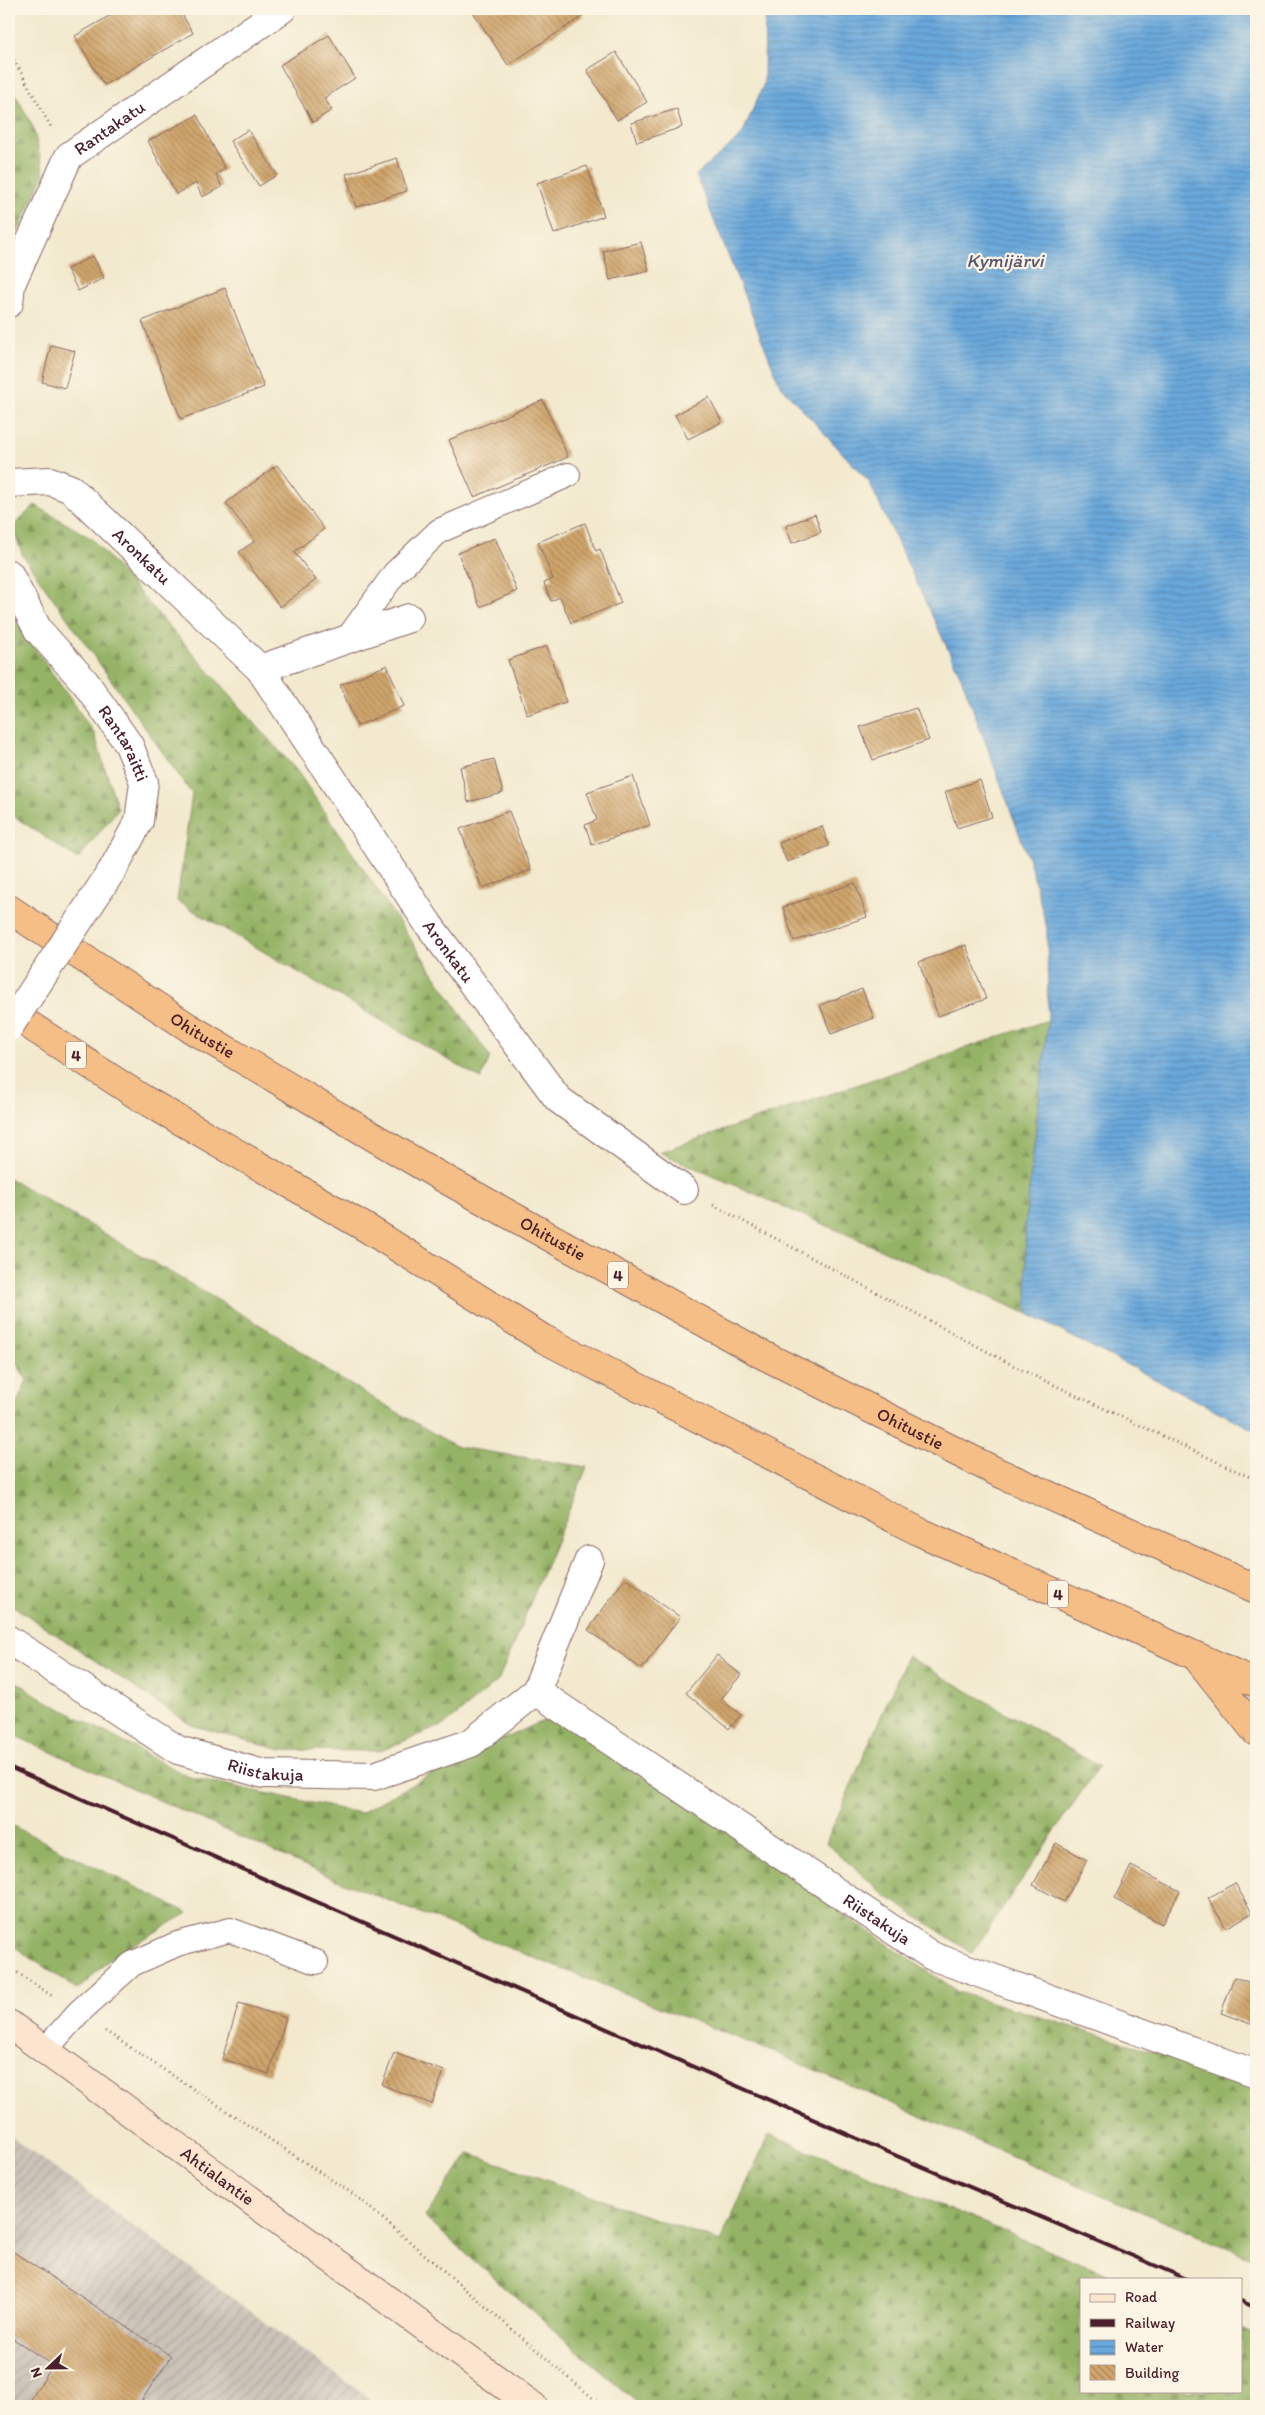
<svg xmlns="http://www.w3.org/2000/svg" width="1265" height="2415" viewBox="0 0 1265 2415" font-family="Itim,sans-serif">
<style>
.industrial{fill:url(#industrial-furrows)}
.forest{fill:url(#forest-firs);stroke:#706948}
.water{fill:url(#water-rules);stroke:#5a6483}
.building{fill:url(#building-back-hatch)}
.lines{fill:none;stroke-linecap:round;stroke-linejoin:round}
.lane-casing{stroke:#856664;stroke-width:26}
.street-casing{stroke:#856664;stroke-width:30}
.secondary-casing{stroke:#856664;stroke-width:30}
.highway-casing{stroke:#856664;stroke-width:30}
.path{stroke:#856664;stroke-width:3;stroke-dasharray:1 4;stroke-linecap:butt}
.lane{stroke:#fff;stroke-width:24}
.street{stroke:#fff;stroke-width:28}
.secondary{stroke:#fbe5cf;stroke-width:28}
.highway{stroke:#f6be87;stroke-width:28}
.rail{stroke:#4a1f2b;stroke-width:4}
.street-bridge-casing{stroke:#856664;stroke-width:30;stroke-linecap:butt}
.street-bridge{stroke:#fff;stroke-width:28}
.labels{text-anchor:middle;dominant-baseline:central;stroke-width:4.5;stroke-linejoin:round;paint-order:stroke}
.shield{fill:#fcf5e5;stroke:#7f5f63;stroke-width:1}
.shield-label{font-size:16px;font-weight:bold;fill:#4a1f2b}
.street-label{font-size:18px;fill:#4a1f2b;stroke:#fcf5e5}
.water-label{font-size:19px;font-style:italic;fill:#565671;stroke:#fcf5e5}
</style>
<defs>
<pattern id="industrial-furrows" width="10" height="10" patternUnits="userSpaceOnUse" patternTransform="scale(1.25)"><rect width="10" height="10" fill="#cbc3b8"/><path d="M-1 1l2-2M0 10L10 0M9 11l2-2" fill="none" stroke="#b0a79e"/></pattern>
<pattern id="forest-firs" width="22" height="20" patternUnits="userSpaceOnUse" patternTransform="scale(1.25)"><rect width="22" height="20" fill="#95b366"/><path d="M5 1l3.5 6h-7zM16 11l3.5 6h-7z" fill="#7c9154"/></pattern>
<pattern id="water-rules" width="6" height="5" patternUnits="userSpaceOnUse" patternTransform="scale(1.25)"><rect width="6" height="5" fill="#69a8db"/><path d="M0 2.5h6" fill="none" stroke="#5888b2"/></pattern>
<pattern id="building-back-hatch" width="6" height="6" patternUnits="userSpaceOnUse" patternTransform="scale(1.25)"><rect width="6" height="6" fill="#cfa56c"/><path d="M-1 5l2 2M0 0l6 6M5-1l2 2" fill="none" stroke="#aa8659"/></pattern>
</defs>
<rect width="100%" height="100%" fill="#fcf5e5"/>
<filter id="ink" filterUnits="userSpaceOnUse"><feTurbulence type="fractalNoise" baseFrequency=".02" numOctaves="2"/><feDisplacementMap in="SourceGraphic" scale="10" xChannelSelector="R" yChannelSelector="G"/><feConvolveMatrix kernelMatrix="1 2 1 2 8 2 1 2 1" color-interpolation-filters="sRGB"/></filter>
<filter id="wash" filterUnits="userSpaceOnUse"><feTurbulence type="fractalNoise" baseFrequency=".0096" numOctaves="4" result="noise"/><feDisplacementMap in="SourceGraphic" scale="20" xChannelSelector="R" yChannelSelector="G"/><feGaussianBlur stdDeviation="1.12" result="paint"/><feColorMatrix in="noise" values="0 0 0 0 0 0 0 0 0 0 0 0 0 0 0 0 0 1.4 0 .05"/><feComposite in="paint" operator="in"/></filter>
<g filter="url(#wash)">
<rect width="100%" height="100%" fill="#f2e9ce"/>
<path class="industrial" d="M 9,2135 L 378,2405 L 379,2406 L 9,2406 Z"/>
<path class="forest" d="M 9,82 L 33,127 L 44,174 L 9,252 Z
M 35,505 L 92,539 L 297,771 L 490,1057 L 481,1079 L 177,901 L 192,794 L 23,556 L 12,527 Z
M 9,611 L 94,733 L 118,809 L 78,859 L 9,813 Z
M 1048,1020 L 1025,1226 L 1028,1314 L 659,1152 Z
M 9,1178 L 279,1336 L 332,1374 L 457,1447 L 587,1467 L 498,1681 L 446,1724 L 380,1751 L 281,1750 L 191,1725 L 9,1603 L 9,1421 L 27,1380 L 9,1352 Z
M 907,1656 L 1099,1766 L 972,1953 L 886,1896 L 826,1843 Z
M 9,1677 L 43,1699 L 189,1777 L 360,1813 L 453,1762 L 558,1714 L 832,1906 L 958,1992 L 1232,2075 L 1256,2085 L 1256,2260 L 1092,2191 L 783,2056 L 344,1883 L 9,1733 Z
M 9,1824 L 188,1913 L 111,1958 L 78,1990 L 9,1943 Z
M 769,2134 L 1119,2279 L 1081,2279 L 1081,2391 L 1241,2391 L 1241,2329 L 1256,2336 L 1256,2406 L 641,2406 L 424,2217 L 470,2153 L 720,2242 Z"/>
<path class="water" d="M 765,9 L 1256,9 L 1256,1431 L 1028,1314 L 1025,1226 L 1048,1020 L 1047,928 L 1029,860 L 961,677 L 869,482 L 780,385 L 696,175 L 742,135 L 764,83 Z"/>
<g id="blocks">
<path class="building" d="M 121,9 L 179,9 L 193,33 L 104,85 L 75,36 Z
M 471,9 L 578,9 L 583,16 L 508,65 Z
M 329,35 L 355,78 L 324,98 L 332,110 L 313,122 L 280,65 Z
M 616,52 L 647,102 L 617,120 L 587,70 Z
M 677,109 L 682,127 L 637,142 L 631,123 Z
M 197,115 L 225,169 L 216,174 L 222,187 L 202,197 L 196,183 L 176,194 L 148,141 Z
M 248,130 L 277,175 L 259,186 L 230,141 Z
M 397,158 L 407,191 L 356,207 L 346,174 Z
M 587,166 L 604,216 L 554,234 L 537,183 Z
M 641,242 L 649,271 L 610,280 L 603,251 Z
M 93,256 L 104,278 L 78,291 L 67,269 Z
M 225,288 L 264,387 L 181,419 L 142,321 Z
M 51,345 L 75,351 L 65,388 L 42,382 Z
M 709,397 L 722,422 L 688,439 L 675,415 Z
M 543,400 L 568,457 L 474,497 L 449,440 Z
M 277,465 L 324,529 L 294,552 L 316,580 L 280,607 L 239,552 L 255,541 L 226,503 Z
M 815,514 L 821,532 L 792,543 L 786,526 Z
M 585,523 L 596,551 L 600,549 L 621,603 L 571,623 L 560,597 L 551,601 L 544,583 L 553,579 L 538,542 Z
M 495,538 L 517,591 L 480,607 L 458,553 Z
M 547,646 L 566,702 L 527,715 L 508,660 Z
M 387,665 L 404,706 L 357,726 L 340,685 Z
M 916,708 L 929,740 L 873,760 L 860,727 Z
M 494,759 L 503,793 L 468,802 L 460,767 Z
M 633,776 L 650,825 L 592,845 L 585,825 L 597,820 L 587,792 Z
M 980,780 L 992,817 L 957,828 L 945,792 Z
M 509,811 L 531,870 L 482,888 L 460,829 Z
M 822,826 L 829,846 L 787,862 L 779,843 Z
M 855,883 L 867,917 L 794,941 L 783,907 Z
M 966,945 L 986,999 L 938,1016 L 919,962 Z
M 862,989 L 874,1018 L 831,1034 L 820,1005 Z
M 625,1578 L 680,1617 L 642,1669 L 588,1630 Z
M 717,1655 L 741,1675 L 721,1699 L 741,1715 L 729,1729 L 686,1693 Z
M 1056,1843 L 1087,1860 L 1064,1902 L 1033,1885 Z
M 1131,1866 L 1180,1891 L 1162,1924 L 1114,1899 Z
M 1235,1883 L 1252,1913 L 1226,1928 L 1208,1898 Z
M 1234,1977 L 1256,1985 L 1256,2026 L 1221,2013 Z
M 239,2003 L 286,2018 L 269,2074 L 222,2059 Z
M 394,2053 L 444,2071 L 432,2104 L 382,2085 Z
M 12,2251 L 171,2356 L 138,2406 L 27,2405 L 53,2365 L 9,2336 L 9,2256 Z"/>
</g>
</g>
<g filter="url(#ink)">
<use href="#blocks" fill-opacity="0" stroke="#856664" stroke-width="1"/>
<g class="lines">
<defs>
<path id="lane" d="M 348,638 L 395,573 L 439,531 L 568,475
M 45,2050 L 78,2013 L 132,1964 L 177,1944 L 230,1930 L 316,1962"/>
<g id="street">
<path id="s1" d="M 9,303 L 11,284 L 69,156 L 282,9"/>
<path id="s2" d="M 9,483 L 50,481 L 71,489 L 260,669 L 429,925 L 558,1099 L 684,1190"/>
<path id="s3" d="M 9,574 L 38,630 L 85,682 L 129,745 L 144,782 L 139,821 L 113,869"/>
<path d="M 260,669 L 409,618"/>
<path id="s4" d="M 9,1640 L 178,1750 L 264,1774 L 374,1776 L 471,1743 L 536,1691 L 589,1560"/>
<path id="s5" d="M 536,1691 L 932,1956 L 1256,2074"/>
</g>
<g id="secondary">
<path id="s6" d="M 9,2024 L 533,2406"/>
</g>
<g id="highway">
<path id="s7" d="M 9,909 L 188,1027 L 436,1174 L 765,1356 L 995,1471 L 1256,1589"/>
<path d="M 9,1012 L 143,1099 L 368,1229 L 542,1338 L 920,1532 L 1256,1683"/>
<path d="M 1198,1659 L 1256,1732"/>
</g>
</defs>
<use href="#lane" class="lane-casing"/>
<use href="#street" class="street-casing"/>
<use href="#secondary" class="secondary-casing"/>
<use href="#highway" class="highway-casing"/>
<path class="path" d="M 9,51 L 51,127
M 713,1205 L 1018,1368 L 1256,1480
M 9,1967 L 52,1996
M 105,2031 L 356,2196 L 602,2406"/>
<use href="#lane" class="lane"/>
<use href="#street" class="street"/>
<use href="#secondary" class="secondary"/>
<use href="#highway" class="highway"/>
<path class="rail" d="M 9,1767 L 913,2163 L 1187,2279
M 1241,2301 L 1256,2308"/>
<defs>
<path id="street-bridge" d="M 9,1027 L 113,869"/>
</defs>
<use href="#street-bridge" class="street-bridge-casing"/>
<use href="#street-bridge" class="street-bridge"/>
</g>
</g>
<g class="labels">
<g class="shield">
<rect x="66" y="1041.5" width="20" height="27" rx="4"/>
<rect x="608" y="1261.5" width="20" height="27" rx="4"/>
<rect x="1048" y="1580.5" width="20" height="27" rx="4"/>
</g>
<g class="shield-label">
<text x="76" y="1055">4</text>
<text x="618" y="1275">4</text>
<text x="1058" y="1594">4</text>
</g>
<g class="street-label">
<text stroke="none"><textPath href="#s1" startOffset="209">Rantakatu</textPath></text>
<text stroke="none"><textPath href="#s2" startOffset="161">Aronkatu</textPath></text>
<text stroke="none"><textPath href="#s3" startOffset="206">Rantaraitti</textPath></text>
<text stroke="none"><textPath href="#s2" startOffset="664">Aronkatu</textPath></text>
<text stroke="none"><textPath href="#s7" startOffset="231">Ohitustie</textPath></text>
<text stroke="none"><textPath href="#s7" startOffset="636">Ohitustie</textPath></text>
<text stroke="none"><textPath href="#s7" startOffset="1041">Ohitustie</textPath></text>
<text stroke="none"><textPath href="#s4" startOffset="292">Riistakuja</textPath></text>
<text stroke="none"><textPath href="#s5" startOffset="410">Riistakuja</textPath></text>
<text stroke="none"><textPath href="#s6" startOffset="258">Ahtialantie</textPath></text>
</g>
<g class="water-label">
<text x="1005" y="260">Kymijärvi</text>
</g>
</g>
<rect width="1265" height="2415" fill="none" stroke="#fcf5e5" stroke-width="30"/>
<rect x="1080" y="2278" width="162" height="115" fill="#fcf5e5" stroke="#b59f9b"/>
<rect x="1090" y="2294" width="25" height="8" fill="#fbe5cf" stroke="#b59f9b"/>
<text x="1125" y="2302" font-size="15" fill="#4a1f2b">Road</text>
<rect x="1090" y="2319" width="25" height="8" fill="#4a1f2b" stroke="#b59f9b"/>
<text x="1125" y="2328" font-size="15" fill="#4a1f2b">Railway</text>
<rect x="1090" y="2340" width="25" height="15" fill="url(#water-rules)" stroke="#b59f9b"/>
<text x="1125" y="2352" font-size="15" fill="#4a1f2b">Water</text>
<rect x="1090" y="2365" width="25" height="15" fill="url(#building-back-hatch)" stroke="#b59f9b"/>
<text x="1125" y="2378" font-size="15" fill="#4a1f2b">Building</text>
<g transform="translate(48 2368) rotate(248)" stroke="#fcf5e5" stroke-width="4" paint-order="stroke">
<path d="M0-4L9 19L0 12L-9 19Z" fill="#4a1f2b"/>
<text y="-8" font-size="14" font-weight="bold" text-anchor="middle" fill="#4a1f2b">N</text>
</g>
</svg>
